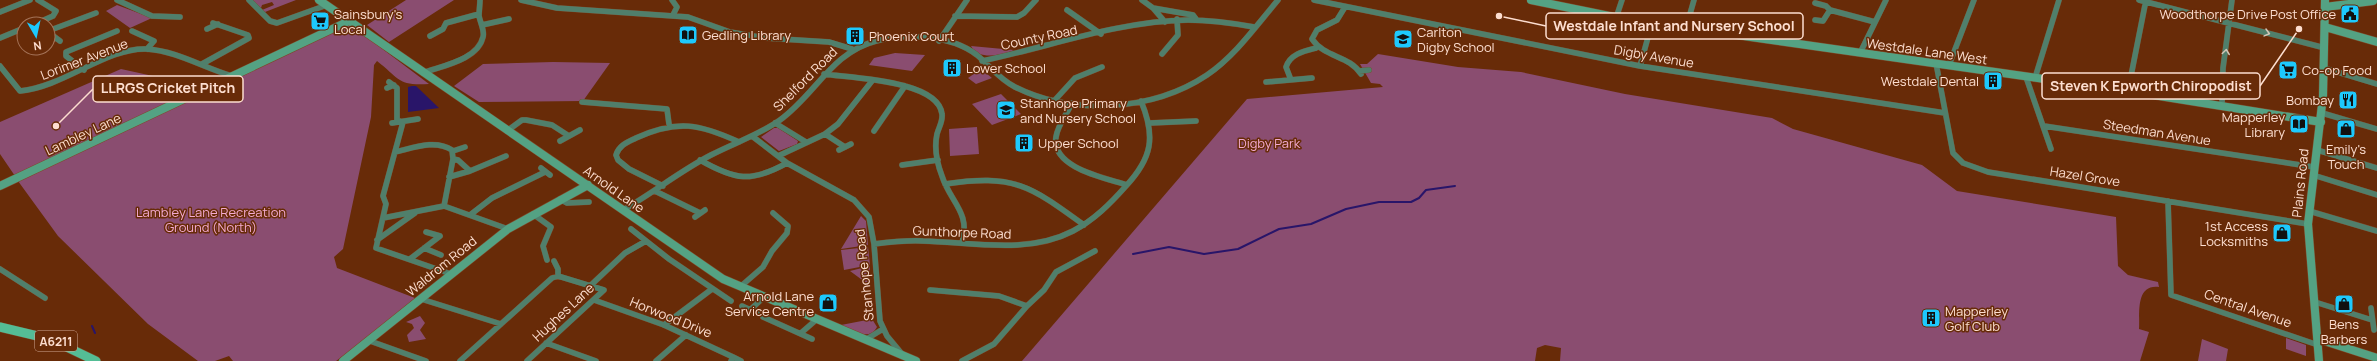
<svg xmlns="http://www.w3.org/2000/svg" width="2377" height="361" viewBox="0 0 2377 361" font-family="Manrope,sans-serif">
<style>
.green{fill:#8a4d70}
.water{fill:#291569}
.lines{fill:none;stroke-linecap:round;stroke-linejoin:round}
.stream{stroke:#291569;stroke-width:2}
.street-casing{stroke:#804828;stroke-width:6}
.secondary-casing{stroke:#804828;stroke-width:9}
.primary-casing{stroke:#804828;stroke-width:10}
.street{stroke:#507f6b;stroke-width:5.5}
.secondary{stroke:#54a283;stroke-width:8}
.primary{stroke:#54bd95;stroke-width:9}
.oneway{stroke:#d2c6b7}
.labels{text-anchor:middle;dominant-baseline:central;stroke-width:3;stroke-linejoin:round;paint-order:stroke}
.shield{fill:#682b08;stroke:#d0a894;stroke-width:1}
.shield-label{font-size:12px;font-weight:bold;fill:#fdded0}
.poi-label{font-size:13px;fill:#fdded0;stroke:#682b08;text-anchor:start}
.street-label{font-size:13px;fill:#fdded0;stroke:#682b08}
.park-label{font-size:13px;fill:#f3aad2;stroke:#682b08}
.leader{fill:none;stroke:#fdded0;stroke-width:1.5}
.callout-dot{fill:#fdded0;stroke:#682b08;stroke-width:1.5}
.callout{fill:#682b08;stroke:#fdded0;stroke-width:1.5}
.callout-label{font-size:14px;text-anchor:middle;font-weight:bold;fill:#fdded0}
</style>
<rect width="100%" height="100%" fill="#682b08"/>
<path class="green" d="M 252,0 L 296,0 L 265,12 L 262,10 L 274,5 L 272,2 L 262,5 L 261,8 Z
M 406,0 L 454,0 L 389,42 L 367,25 Z
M 117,5 L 152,18 L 130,28 L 106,11 Z
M 349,26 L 372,41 L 429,84 C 398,86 400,79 377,61 L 374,65 L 371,117 L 343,249 L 334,257 L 337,268 L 415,298 L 367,338 L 336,361 L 233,361 L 229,356 L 215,361 L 198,361 L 148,324 L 58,236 L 18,181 L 339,27 Z
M 971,46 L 1014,50 C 1002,55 979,61 971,46 Z
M 895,53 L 925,55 L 912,71 L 869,65 L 874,58 Z
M 1378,54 L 1458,67 L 1521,72 L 1625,94 L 1772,118 L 1793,129 L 1922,165 L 1957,191 L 2116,217 L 2118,266 L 2128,275 L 2158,282 L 2159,287 C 2135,284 2140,314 2139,329 L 2149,332 L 2140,361 L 1560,361 L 1561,348 L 1545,345 L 1537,348 L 1535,361 L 1022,361 L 1247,99 L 1383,87 L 1380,84 L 1371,83 L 1360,64 L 1367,64 Z
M 553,62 L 610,63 L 583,101 L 479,102 L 454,86 L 483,64 Z
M 121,69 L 203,87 L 15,176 L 0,154 L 0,122 Z
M 981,69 L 992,78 L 976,84 L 968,78 Z
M 1001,94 L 1021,114 L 992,125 L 972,104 Z
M 977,127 L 979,154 L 950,156 L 949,129 Z
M 774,128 L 778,128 L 798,141 L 797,144 L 779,151 L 761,137 Z
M 861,216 L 866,221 L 868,245 L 841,249 Z
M 868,247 L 870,265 L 844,270 L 841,250 Z
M 870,266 L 869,285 L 850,271 Z
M 420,316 L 425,323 L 420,330 L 426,339 L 409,342 L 407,335 L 414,328 L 412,324 L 406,322 Z
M 872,319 L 877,327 C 869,342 852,330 841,325 Z
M 2286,338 L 2306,345 L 2306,356 L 2286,349 Z
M 2202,339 L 2228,349 L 2226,361 L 2198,361 Z"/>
<path class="water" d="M 412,86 L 416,86 L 439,108 L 408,112 L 408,87 Z"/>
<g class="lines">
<path class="stream" d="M 1133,254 L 1169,247 L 1204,254 L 1238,249 L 1279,229 L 1311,224 L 1346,209 L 1379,202 L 1411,202 L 1419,198 L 1426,190 L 1455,186
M 92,326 L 95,333"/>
<defs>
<path id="street" d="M 117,0 L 152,16 L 180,17
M 249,0 L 270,21 L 277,23 L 327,5
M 521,0 L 557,8 L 688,17 L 730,32 L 765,38 L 829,42 L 852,49
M 672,0 L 677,7 L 673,15
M 1142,0 L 1153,8 L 1165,22
M 1314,0 L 1640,66 L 1945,113
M 2139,0 L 2325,48
M 1815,3 L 1826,6 L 1830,10 L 1823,21 L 1815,20
M 1345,7 L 1337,20 L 1317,30 L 1312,39 C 1325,58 1349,55 1361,74
M 1153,8 L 1193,15 L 1196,19
M 1067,10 L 1101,34
M 1830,10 L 1875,22
M 0,12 L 30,0
M 955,16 L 1017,17 L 1024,13 L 1036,0
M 1616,18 L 1622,0
M 35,24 L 53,16 L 56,11 L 38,0
M 482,25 L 509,19
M 1686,28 L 1694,0
M 207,29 L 218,24
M 48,31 L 96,13
M 132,31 L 154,41 L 147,49
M 48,32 L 60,41
M 430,36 L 443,29 L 446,23 L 479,14
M 0,38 L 24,28
M 48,41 L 56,38
M 939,41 L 967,0
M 1860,53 L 1886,0
M 1162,54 L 1178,35 L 1177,19
M 982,61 C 1049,47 1118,21 1188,20 C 1210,20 1232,23 1254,27
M 1936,63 L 1953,153 L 1963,163 L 1988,172 L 2308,224
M 202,64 L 249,38 L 248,35 L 213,23
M 1949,65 L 1974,0
M 0,66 L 20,91 C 64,87 107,47 147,49 C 177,51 204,68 232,76
M 1640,66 L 1652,23
M 2324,68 L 2377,84
M 84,70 L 66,56 L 66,52 L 117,31
M 1359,71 L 1369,70
M 423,73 C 441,66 478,60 483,37 C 485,31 480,22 479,16 C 479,11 480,5 480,0
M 824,74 C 850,78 938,80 942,114 C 943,121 939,127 937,134 C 934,148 937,163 942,176 C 950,202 971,212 962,243
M 2026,77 L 2051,149
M 2035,78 L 2059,0
M 1291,80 L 1286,67 C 1290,54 1304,51 1316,48
M 389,82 L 397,88 L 397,120 L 403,122 L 383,196 L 386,204 L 376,248 L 451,274
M 1266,82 L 1312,78
M 387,88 L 394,85
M 2128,91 L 2146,0
M 1054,101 L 1075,78 L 1102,67
M 582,102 L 667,109 L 669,124
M 1072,103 C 1067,114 1058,124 1056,137 C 1051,168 1106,178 1127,185
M 2222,105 L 2223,68 L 2232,0
M 2322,113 L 2377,129
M 392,123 L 418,119
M 775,123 L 806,142
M 1150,123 L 1196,121
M 2044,126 L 2314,167
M 507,131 L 522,120 L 526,120 L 552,125 L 569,136
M 874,131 L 905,86
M 825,134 L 845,147
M 752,136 L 787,163 L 854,200 L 869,217 L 874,244 L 880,321 L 887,336 L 902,354
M 560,141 L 580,130
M 839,150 L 851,144
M 2317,150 L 2377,168
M 453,151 L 465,147
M 395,152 C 413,148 435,139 452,150 L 453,159 L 444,206
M 778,156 L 825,134 L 838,124 L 872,81
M 700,160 C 735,180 751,183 787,163
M 902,165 L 938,160
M 541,168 L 550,175
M 470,171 L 506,156
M 2313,175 L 2377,195
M 449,177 L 470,171 L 458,160 L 453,159
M 945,184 C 1014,174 1029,185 1084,225
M 663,186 L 629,169 L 618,160 L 616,155 C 619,145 628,142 636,138 C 677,119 700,124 739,142
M 655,191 L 700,213
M 560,199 L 567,203 L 589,202
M 2168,201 L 2171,295 L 2318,345
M 623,210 C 653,193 680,171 711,155 C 734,143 759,135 780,120 C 815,95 832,52 876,41 C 907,33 951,35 977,55 C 990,66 999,79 1015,87 C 1073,116 1153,111 1207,75 C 1235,56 1256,26 1278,0
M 2309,211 L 2377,231
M 533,214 L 551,227 L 543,246 L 547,260
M 470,215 L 492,198 L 545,172
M 695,217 L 705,210
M 383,218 L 444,206 L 508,229
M 631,229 L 669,259 L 731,301
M 377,240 L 415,213
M 874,244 C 890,242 906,240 923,241 C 971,242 1027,255 1073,231 C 1094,220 1110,204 1126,186 C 1152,158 1156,137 1141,101
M 424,248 L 441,255
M 410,259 L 440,236 L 426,232
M 554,261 L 558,269 L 558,276
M 0,269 L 45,298
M 590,286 L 625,253 L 646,241
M 740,287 L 763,267 L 772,251 L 787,233 L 788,226 L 773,213
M 930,290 L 999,296 L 1027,306 L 994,344 L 962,361
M 421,299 L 501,324
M 594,300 L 664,325 L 733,357 L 731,361
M 2315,302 L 2372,320
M 742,306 L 757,313
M 1027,306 L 1044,290 L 1056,272 L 1095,251
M 2371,308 L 2374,330
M 750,310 L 764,297
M 763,317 L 812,339
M 664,325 L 712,289
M 801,333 L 816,320
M 865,340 L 883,329
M 370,341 L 426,361
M 546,343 L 596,361
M 733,357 L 741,361
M 460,361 L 552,278 L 558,276 L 604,290 L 527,361
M 656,361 L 686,335"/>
<path id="secondary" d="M 319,0 L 723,279 L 916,361
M 1531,0 L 1624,19 L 2128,91 L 2321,122
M 2325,7 L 2373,1
M 2325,27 L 2377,42
M 0,186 L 349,21
M 2318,339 L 2377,358
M 343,361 L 508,229 L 588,185
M 2319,361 L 2308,224 L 2323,96 L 2325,0"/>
<path id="primary" d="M 0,327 L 50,339 L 96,361"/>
</defs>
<use href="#street" class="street-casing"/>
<use href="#secondary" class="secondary-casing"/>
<use href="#primary" class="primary-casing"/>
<use href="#street" class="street"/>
<use href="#secondary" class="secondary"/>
<use href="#primary" class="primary"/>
</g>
<defs><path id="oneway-chevron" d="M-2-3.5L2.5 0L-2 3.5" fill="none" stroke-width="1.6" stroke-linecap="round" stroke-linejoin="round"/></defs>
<g class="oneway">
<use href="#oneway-chevron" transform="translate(2267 33) rotate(15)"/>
<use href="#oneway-chevron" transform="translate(2226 52) rotate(-82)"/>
</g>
<defs>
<symbol id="civic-square" viewBox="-11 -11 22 22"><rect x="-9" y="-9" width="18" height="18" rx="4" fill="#1dc9fd" stroke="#682b08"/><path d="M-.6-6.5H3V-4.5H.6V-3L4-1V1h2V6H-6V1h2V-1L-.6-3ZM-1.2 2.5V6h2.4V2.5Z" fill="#111"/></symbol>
<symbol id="supermarket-square" viewBox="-11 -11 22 22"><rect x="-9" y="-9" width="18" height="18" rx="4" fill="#1dc9fd" stroke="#682b08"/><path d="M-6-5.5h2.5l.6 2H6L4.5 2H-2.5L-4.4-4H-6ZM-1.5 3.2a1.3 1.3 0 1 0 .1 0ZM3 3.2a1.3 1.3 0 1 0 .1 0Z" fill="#111"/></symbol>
<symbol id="library-square" viewBox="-11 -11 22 22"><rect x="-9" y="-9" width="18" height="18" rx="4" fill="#1dc9fd" stroke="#682b08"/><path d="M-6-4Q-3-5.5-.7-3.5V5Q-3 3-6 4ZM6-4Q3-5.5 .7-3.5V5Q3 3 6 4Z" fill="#111"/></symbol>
<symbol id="building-square" viewBox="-11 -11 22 22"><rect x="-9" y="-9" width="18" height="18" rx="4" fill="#1dc9fd" stroke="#682b08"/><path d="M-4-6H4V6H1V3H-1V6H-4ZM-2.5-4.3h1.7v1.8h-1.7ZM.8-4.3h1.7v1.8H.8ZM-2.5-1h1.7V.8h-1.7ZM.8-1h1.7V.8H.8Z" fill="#111"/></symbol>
<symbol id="school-square" viewBox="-11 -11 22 22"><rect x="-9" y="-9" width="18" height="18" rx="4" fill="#1dc9fd" stroke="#682b08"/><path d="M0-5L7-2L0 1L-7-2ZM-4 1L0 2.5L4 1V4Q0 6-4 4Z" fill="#111"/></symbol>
<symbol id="restaurant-square" viewBox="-11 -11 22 22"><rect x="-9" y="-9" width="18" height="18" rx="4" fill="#1dc9fd" stroke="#682b08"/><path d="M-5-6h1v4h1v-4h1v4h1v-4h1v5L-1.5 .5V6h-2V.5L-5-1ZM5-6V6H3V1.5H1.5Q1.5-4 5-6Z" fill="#111"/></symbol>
<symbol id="shop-square" viewBox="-11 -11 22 22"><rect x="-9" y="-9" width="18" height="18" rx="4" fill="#1dc9fd" stroke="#682b08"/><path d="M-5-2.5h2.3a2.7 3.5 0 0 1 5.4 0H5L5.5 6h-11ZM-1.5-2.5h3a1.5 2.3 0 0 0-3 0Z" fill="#111"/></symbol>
</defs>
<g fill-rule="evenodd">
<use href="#civic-square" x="2339" y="3" width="22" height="22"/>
<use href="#supermarket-square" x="309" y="10" width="22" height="22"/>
<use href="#library-square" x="677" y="24" width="22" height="22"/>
<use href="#building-square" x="844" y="25" width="22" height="22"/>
<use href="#school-square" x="1392" y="28" width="22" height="22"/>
<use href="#building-square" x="941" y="57" width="22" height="22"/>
<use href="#supermarket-square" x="2277" y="59" width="22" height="22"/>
<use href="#building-square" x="1982" y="70" width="22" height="22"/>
<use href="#restaurant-square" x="2337" y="89" width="22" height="22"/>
<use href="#school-square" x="995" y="99" width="22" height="22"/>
<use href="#library-square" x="2288" y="113" width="22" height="22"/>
<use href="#shop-square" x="2335" y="118" width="22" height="22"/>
<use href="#building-square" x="1013" y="132" width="22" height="22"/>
<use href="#shop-square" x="2271" y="222" width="22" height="22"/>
<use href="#shop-square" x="817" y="292" width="22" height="22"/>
<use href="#shop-square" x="2333" y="293" width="22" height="22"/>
<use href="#building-square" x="1920" y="307" width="22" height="22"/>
</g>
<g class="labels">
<rect class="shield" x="35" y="331" width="42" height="20" rx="3"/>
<g class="shield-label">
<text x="56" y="341">A6211</text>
</g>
<g class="poi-label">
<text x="334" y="14">Sainsbury's<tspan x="334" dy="15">Local</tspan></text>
<text x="2336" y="14" text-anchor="end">Woodthorpe Drive Post Office</text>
<text x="1417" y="32">Carlton<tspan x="1417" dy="15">Digby School</tspan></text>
<text x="702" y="35">Gedling Library</text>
<text x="869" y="36">Phoenix Court</text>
<text x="966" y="68">Lower School</text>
<text x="2302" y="70">Co-op Food</text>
<text x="1979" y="81" text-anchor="end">Westdale Dental</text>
<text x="2334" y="100" text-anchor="end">Bombay</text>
<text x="1020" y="103">Stanhope Primary<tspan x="1020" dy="15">and Nursery School</tspan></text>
<text x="2285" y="117" text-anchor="end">Mapperley<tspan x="2285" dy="15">Library</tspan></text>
<text x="1038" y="143">Upper School</text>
<text x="2346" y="149" text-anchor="middle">Emily's<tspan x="2346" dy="15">Touch</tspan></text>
<text x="2268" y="226" text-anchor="end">1st Access<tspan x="2268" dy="15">Locksmiths</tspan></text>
<text x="814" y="296" text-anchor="end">Arnold Lane<tspan x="814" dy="15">Service Centre</tspan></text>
<text x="1945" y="311">Mapperley<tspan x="1945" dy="15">Golf Club</tspan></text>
<text x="2344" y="324" text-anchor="middle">Bens<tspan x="2344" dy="15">Barbers</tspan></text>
</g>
<g class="street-label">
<text transform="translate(1039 37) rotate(-12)">County Road</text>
<text transform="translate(1927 51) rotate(8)">Westdale Lane West</text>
<text transform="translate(1654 56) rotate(10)">Digby Avenue</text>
<text transform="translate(84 59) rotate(-21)">Lorimer Avenue</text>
<text transform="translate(805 79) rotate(-45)">Shelford Road</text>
<text transform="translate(2157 132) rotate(9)">Steedman Avenue</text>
<text transform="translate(83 134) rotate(-25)">Lambley Lane</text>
<text transform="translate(2085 176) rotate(9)">Hazel Grove</text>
<text transform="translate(2300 183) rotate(-84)">Plains Road</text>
<text transform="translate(614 189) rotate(35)">Arnold Lane</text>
<text transform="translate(962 232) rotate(2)">Gunthorpe Road</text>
<text transform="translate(441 266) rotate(-39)">Waldrom Road</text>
<text transform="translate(864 275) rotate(-96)">Stanhope Road</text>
<text transform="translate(2248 308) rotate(19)">Central Avenue</text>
<text transform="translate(563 312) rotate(-43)">Hughes Lane</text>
<text transform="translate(671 317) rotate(22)">Horwood Drive</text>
</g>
<g class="park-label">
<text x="1269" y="143">Digby Park</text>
<text x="211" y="212">Lambley Lane Recreation<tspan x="211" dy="15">Ground (North)</tspan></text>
</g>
</g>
<path class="leader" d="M1499 16L1546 26M2299 29L2260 86M56 126L93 89"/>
<g class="callout-dot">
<circle cx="1499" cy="16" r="4"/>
<circle cx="2299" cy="29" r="4"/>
<circle cx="56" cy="126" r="4"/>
</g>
<g class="callout">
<rect x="1546" y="13" width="257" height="26" rx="4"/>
<rect x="2042" y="73" width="218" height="26" rx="4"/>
<rect x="93" y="76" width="150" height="26" rx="4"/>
</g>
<g class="callout-label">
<text x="1674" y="31">Westdale Infant and Nursery School</text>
<text x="2151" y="91">Steven K Epworth Chiropodist</text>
<text x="168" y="93">LLRGS Cricket Pitch</text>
</g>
<g transform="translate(36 36) rotate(171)"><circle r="19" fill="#682b08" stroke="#a47358"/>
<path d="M0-3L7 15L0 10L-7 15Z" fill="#1dc9fd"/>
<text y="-6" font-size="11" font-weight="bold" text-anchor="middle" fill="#fdded0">N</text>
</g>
</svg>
